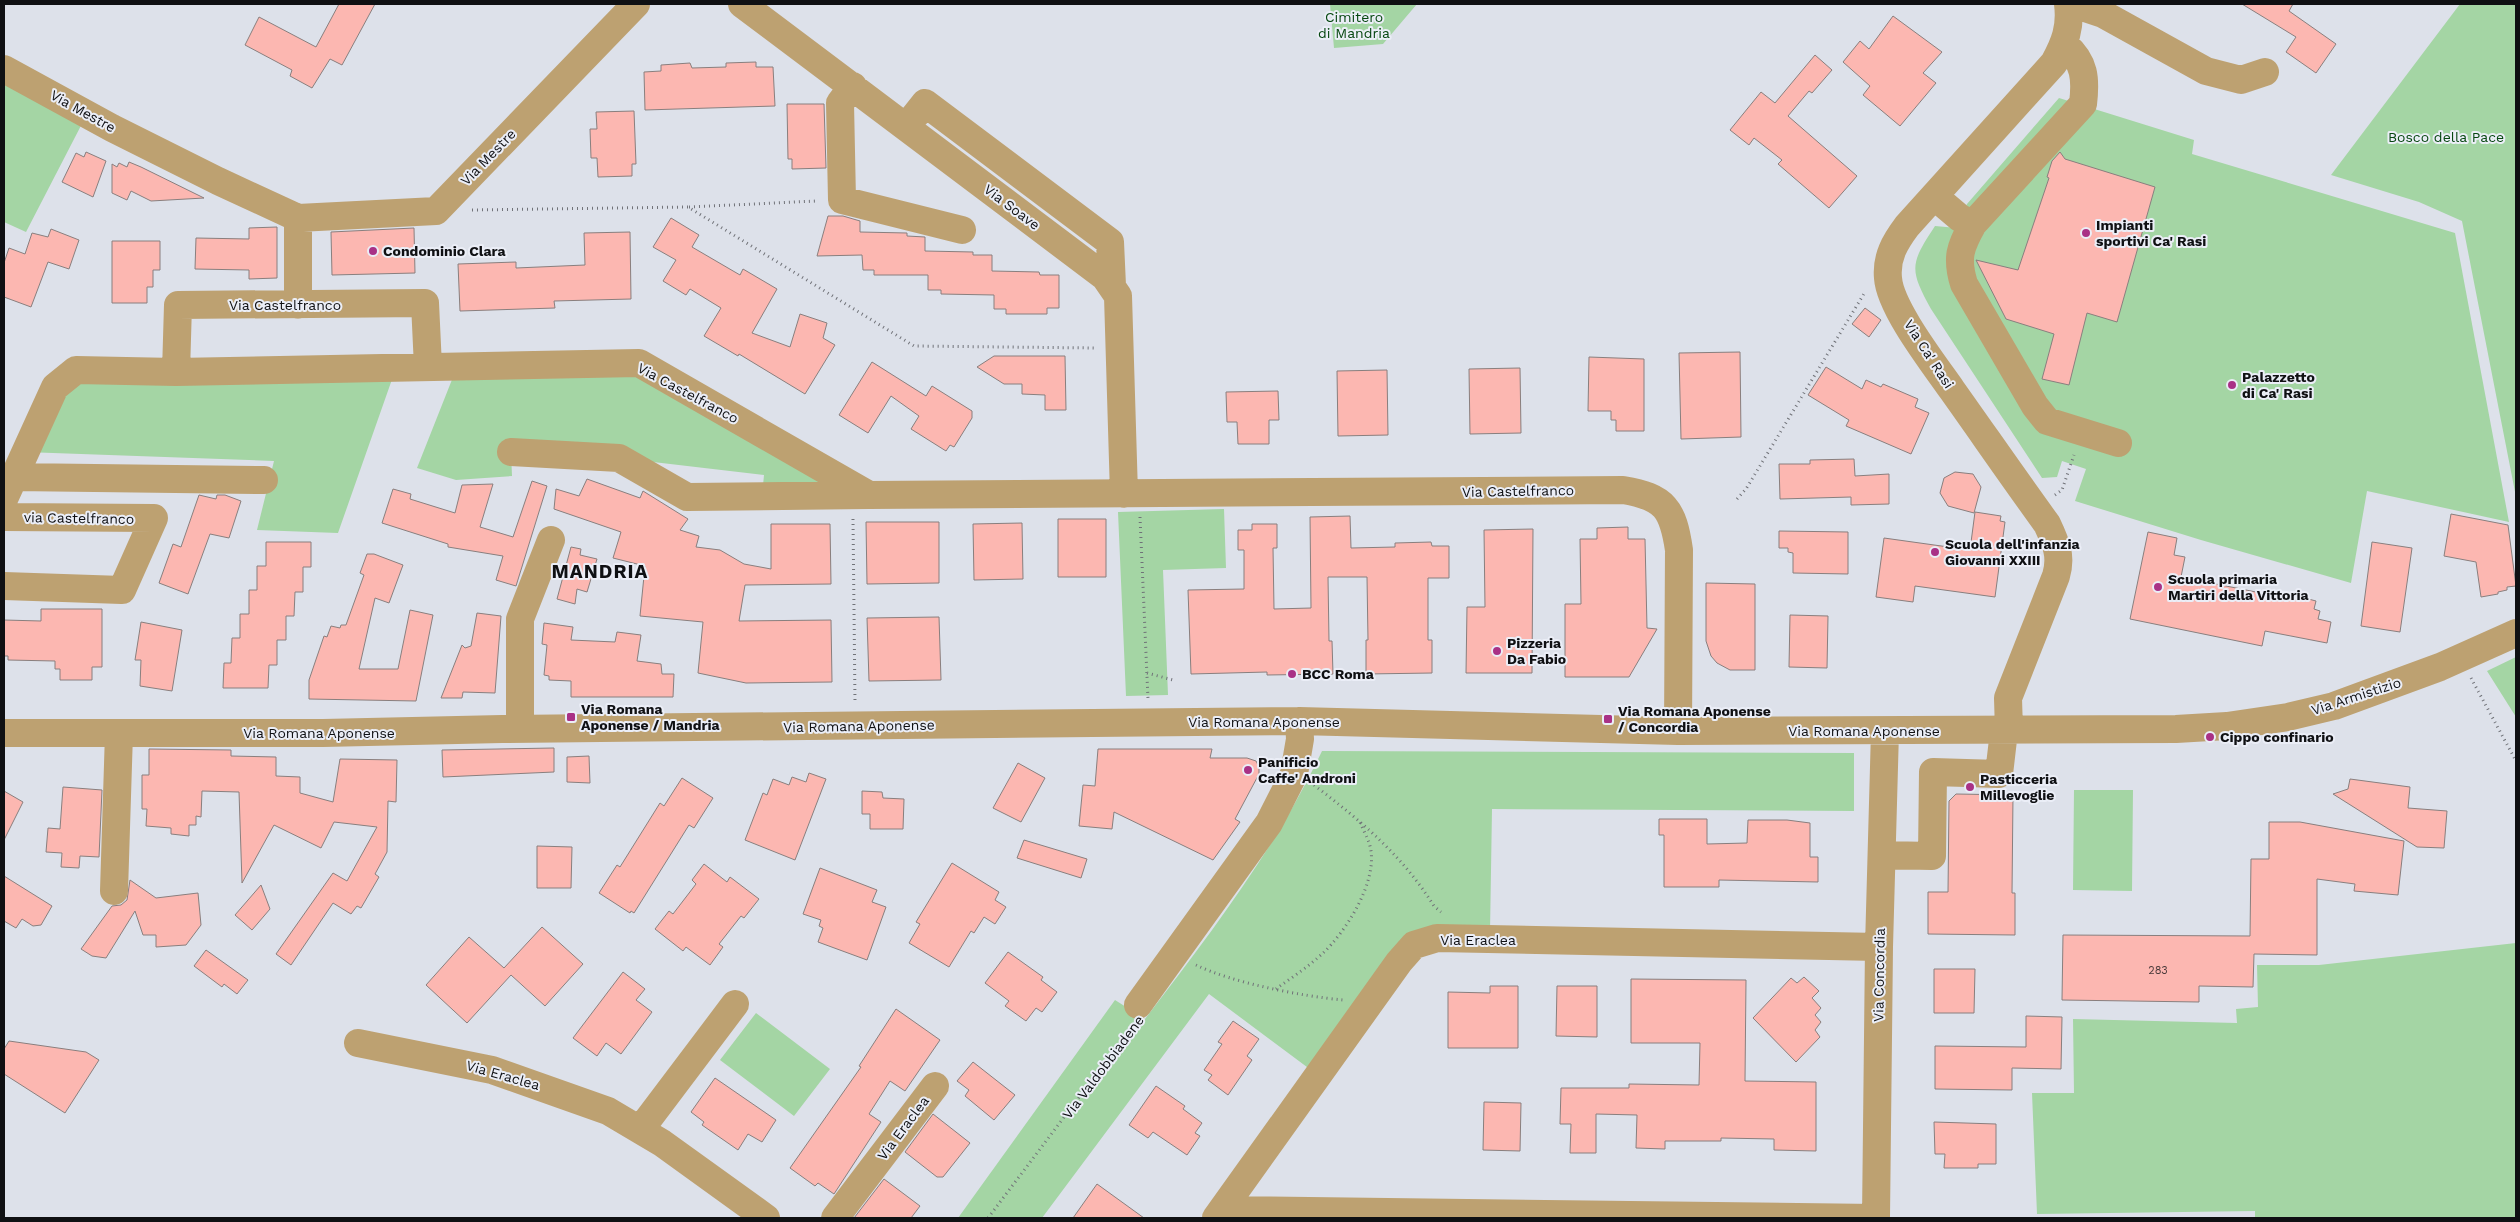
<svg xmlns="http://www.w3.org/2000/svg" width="2520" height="1222" viewBox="0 0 2520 1222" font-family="'Work Sans',sans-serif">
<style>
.green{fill:#a4d5a4}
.building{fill:#fcb7b1;stroke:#897f7e}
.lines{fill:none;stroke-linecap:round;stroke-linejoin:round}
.path{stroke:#707278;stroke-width:3;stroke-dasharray:1 4;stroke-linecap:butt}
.minor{stroke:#bda171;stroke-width:28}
.poi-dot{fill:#a93186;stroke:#ebeef7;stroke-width:2}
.labels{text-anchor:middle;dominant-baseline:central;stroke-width:4;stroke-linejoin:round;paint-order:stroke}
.number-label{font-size:11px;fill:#4a3a3a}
.park-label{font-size:14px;fill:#064710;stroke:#ebeef7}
.street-label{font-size:14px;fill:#0f1013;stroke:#ebeef7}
.poi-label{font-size:14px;font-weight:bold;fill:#0f1013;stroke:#ebeef7;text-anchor:start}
.district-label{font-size:19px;font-weight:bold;letter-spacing:1px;fill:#0f1013;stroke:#ebeef7}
</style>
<rect width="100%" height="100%" fill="#dde1ea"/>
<path class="green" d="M 1330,4 L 1417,4 L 1383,44 L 1334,48 Z
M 2460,4 L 2516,4 L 2516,497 L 2462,221 L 2419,202 L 2331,175 Z
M 4,68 L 87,114 L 26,232 L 4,222 Z
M 2059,98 L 2194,140 L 2192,154 L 2455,233 L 2509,522 L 2367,491 L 2351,583 L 2201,540 L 2075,501 L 2086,469 L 2062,461 L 2057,477 L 2042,478 L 1931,309 C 1909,269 1910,264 1935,226 L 1957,228 L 1967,204 Z
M 639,363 L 869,495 L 762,496 L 764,475 L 619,458 L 511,452 L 512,476 L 456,480 L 417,468 L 457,367 Z
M 396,368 L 338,533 L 257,530 L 274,461 L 25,452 L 76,370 Z
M 1224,509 L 1226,568 L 1163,570 L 1168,695 L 1126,696 L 1118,512 Z
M 2516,657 L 2516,717 L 2487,671 Z
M 1322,751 L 1854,753 L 1854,811 L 1492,809 L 1490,932 L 1432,931 L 1311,1070 L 1209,994 L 1042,1218 L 958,1218 L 1115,1000 L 1145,1019 C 1210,934 1276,848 1322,751 Z
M 2074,790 L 2133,790 L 2132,891 L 2073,890 Z
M 2516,943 L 2516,1218 L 2255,1218 L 2255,1211 L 2037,1214 L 2032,1093 L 2074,1093 L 2073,1019 L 2237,1023 L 2236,1009 L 2258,1007 L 2257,965 L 2319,965 Z
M 756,1013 L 830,1069 L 794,1116 L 720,1060 Z"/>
<path class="building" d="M 339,4 L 375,4 L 342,65 L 330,59 L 312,88 L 290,76 L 292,70 L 245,45 L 259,17 L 316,47 Z
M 2242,4 L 2293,4 L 2289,11 L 2336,44 L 2316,73 L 2286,52 L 2296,37 Z
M 1893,16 L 1942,52 L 1923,73 L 1936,83 L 1900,126 L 1863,95 L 1870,86 L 1843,62 L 1860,41 L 1869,49 Z
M 1815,55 L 1832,70 L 1812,93 L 1809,91 L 1788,116 L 1857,176 L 1829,208 L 1778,164 L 1782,160 L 1754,138 L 1749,145 L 1730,130 L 1761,92 L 1775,103 Z
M 756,62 L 756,67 L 773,67 L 775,106 L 645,110 L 644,72 L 661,71 L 661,65 L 690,63 L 692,68 L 726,67 L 726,63 Z
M 787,104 L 824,104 L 826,168 L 792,169 L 792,159 L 788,159 Z
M 634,111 L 636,164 L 632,164 L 632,176 L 598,177 L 597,158 L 591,158 L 590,129 L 597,129 L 596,112 Z
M 86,152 L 106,161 L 93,197 L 62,182 L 76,153 L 84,157 Z
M 2060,152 L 2065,159 L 2155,187 L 2117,322 L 2087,313 L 2069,385 L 2042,379 L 2054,334 L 2006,319 L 1976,260 L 2018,270 L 2049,178 L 2047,177 L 2052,161 Z
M 129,162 L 141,167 L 204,198 L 151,201 L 131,191 L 127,200 L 112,193 L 112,164 L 117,167 L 119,163 L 127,167 Z
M 828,216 L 843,216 L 860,221 L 860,232 L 907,233 L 907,236 L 925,237 L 925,251 L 973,252 L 973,255 L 992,255 L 992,271 L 1039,272 L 1040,275 L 1059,275 L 1059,308 L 1047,308 L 1047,314 L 1006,314 L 1006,309 L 994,309 L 994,295 L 941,294 L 941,290 L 928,290 L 928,275 L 874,275 L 874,270 L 863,270 L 862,255 L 817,256 Z
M 671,218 L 699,235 L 692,247 L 740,275 L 743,269 L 777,289 L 752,333 L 790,347 L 800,314 L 827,323 L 823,338 L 835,345 L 805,394 L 739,354 L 738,356 L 704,336 L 721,308 L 690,289 L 686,295 L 663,281 L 676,260 L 653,247 Z
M 277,227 L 277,278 L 249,279 L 249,270 L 195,269 L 196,238 L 249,239 L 249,228 Z
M 414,228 L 415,273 L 332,275 L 331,232 Z
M 51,229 L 79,240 L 69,269 L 48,262 L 31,307 L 4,297 L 4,263 L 9,248 L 25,254 L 32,233 L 48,237 Z
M 630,232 L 631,299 L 554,301 L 555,308 L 460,311 L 458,264 L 516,262 L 516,268 L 585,265 L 584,233 Z
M 112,241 L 160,241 L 160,270 L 153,270 L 153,287 L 147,287 L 147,303 L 112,303 Z
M 1865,308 L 1881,320 L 1869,337 L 1852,324 Z
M 1740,352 L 1741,437 L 1681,439 L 1679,353 Z
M 994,356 L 1065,356 L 1066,410 L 1045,410 L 1045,395 L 1022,394 L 1022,384 L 1004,384 L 977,367 Z
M 1589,357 L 1644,359 L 1644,431 L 1616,431 L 1616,420 L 1611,420 L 1611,411 L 1588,411 Z
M 872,362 L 926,396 L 932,386 L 972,411 L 972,418 L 954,447 L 950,445 L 946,451 L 911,429 L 919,416 L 891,396 L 868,433 L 839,415 Z
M 1826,367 L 1862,389 L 1866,380 L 1881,387 L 1883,384 L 1918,399 L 1915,407 L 1929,413 L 1911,454 L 1846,426 L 1849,420 L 1808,395 Z
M 1520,368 L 1521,433 L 1470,434 L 1469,369 Z
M 1387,370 L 1388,435 L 1338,436 L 1337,371 Z
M 1278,391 L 1279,420 L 1269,420 L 1269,444 L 1238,444 L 1237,422 L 1227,422 L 1226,392 Z
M 1854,459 L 1855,476 L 1889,474 L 1889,504 L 1851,505 L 1851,497 L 1780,499 L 1779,464 L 1810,464 L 1810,460 Z
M 1955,472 L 1973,474 L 1981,487 L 1974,513 L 1948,506 L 1940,493 L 1944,478 Z
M 587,479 L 640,498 L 643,491 L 688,519 L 680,530 L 699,536 L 696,547 L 720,550 L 744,564 L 771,569 L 771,524 L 830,524 L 831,584 L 745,585 L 739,621 L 831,620 L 832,682 L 746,683 L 698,673 L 703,622 L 640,616 L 645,566 L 613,558 L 621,532 L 554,509 L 556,489 L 579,496 Z
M 532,481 L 547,486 L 516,586 L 496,580 L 503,556 L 448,547 L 448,544 L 382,523 L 393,489 L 411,494 L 410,499 L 455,513 L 462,485 L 493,484 L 480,527 L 513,537 Z
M 199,495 L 216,499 L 217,495 L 225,495 L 241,501 L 229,538 L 210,534 L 188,594 L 159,583 L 173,544 L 181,547 Z
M 1975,512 L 2001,516 L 2000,521 L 2005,522 L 1995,597 L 1915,586 L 1913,602 L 1876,597 L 1884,538 L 1970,550 Z
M 2451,514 L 2508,525 L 2516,586 L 2507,587 L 2507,590 L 2498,592 L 2498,594 L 2481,597 L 2476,562 L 2444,556 Z
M 1350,516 L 1351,548 L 1395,547 L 1395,543 L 1431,542 L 1432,546 L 1449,546 L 1449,578 L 1428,578 L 1428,640 L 1432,640 L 1432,673 L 1366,674 L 1366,640 L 1368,640 L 1367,577 L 1328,577 L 1329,641 L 1332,641 L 1333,674 L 1267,675 L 1267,672 L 1191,674 L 1188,590 L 1244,589 L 1244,550 L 1238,550 L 1238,530 L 1252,530 L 1252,524 L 1277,524 L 1277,548 L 1273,548 L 1274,609 L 1311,608 L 1310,517 Z
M 1058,519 L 1106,519 L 1106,577 L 1058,577 Z
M 866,522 L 939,522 L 939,583 L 867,584 Z
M 1022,523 L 1023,579 L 974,580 L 973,524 Z
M 1628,527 L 1628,539 L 1645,539 L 1647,628 L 1657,629 L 1629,677 L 1565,677 L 1565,604 L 1581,604 L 1580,539 L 1597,539 L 1597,528 Z
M 1533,529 L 1532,673 L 1466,673 L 1467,607 L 1485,607 L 1484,530 Z
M 1779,531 L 1848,532 L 1848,574 L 1793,573 L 1793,553 L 1788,552 L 1788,548 L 1779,548 Z
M 2148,532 L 2177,538 L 2174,555 L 2185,557 L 2181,577 L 2296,600 L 2297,596 L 2316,601 L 2314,609 L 2320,611 L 2318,619 L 2331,622 L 2327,643 L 2265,631 L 2262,646 L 2130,619 Z
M 266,542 L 311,542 L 311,567 L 303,567 L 303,592 L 295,592 L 294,616 L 286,616 L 286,640 L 277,640 L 277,665 L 269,665 L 268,688 L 223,688 L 224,663 L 231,663 L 232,638 L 240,638 L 240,614 L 249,614 L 249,590 L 257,590 L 257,566 L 266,566 Z
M 2372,542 L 2412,548 L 2400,632 L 2361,626 Z
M 571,547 L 581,549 L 580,555 L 597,559 L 587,592 L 577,589 L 575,604 L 557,599 Z
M 367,554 L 374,554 L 403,565 L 389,603 L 375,598 L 359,669 L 398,669 L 410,610 L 433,615 L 416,701 L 309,699 L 309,680 L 324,636 L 327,637 L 331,626 L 340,628 L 341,625 L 346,625 L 364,575 L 360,573 Z
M 1706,583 L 1755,584 L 1755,670 L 1730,670 L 1717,663 L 1711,656 L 1706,641 Z
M 41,609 L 102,609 L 102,667 L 92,667 L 92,680 L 60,680 L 60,669 L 55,669 L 55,661 L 8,660 L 8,656 L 4,656 L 4,620 L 41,621 Z
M 477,613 L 501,616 L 495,693 L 463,692 L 462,698 L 441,698 L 462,645 L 465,648 L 471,646 Z
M 1790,615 L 1828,616 L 1827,668 L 1789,667 Z
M 939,617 L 941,680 L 869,681 L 867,618 Z
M 141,622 L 182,630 L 172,691 L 140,686 L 141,660 L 135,660 Z
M 544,623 L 573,627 L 571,640 L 615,642 L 617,632 L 641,635 L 637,661 L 661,664 L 662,674 L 674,674 L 673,697 L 571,697 L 571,681 L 549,680 L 549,676 L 544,675 L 547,645 L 542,644 Z
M 554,748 L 554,772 L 443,777 L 442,750 Z
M 149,749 L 231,750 L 231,756 L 276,757 L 276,776 L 300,777 L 300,793 L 333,802 L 340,759 L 397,760 L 396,802 L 388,801 L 387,852 L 375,874 L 379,877 L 361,908 L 357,906 L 351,914 L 333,903 L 291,965 L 276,954 L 333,873 L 347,881 L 377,827 L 334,822 L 321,848 L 274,825 L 242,883 L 239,792 L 202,791 L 201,817 L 196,816 L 196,825 L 189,825 L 189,836 L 171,834 L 171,828 L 146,826 L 147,809 L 142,809 L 142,775 L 149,775 Z
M 1098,749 L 1212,749 L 1210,758 L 1247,758 L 1256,761 L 1259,767 L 1259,774 L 1235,819 L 1240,822 L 1213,860 L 1114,812 L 1112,829 L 1079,826 L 1083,785 L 1095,786 Z
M 589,756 L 590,783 L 567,782 L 567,757 Z
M 1018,763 L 1045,778 L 1021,822 L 993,808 Z
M 809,773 L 826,779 L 795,860 L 745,840 L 763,793 L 767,795 L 773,779 L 789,785 L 792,777 L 806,782 Z
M 682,778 L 713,798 L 694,828 L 689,825 L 634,913 L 631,911 L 630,913 L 599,893 L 617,865 L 620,867 L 660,803 L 664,806 Z
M 2350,779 L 2410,787 L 2408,808 L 2447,811 L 2444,848 L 2417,847 L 2333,794 L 2348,789 Z
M 63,787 L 102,790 L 99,857 L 80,856 L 79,868 L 61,867 L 62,853 L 46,852 L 48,828 L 60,829 Z
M 4,791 L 23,802 L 4,840 Z
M 862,791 L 882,792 L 883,798 L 904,799 L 903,829 L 870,829 L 870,814 L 862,814 Z
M 1956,794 L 2013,795 L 2012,893 L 2015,893 L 2015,935 L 1928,934 L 1928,892 L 1948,892 L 1949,801 Z
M 1659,819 L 1707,819 L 1707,844 L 1747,843 L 1748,820 L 1787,820 L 1810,823 L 1810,857 L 1818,857 L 1818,882 L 1719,880 L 1719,887 L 1664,887 L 1664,835 L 1659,835 Z
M 2269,822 L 2300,822 L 2404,841 L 2398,895 L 2354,891 L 2355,884 L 2317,879 L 2317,955 L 2254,954 L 2253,987 L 2199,986 L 2199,1002 L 2062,1000 L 2063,935 L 2250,936 L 2251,859 L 2269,859 Z
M 1024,840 L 1087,859 L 1081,878 L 1017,858 Z
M 537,846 L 572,847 L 571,888 L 537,888 Z
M 952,863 L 999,892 L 995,900 L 1006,907 L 995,924 L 984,917 L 974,933 L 971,931 L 949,967 L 909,943 L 920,924 L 916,922 Z
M 704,864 L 727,882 L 730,877 L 759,899 L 744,918 L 741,916 L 719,944 L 723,947 L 710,965 L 686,947 L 683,951 L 655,929 L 669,911 L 673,914 L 696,884 L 692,880 Z
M 820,868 L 877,890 L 872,902 L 886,907 L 867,960 L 818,942 L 823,928 L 819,926 L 821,920 L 803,914 Z
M 4,876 L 52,906 L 41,925 L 33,926 L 22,919 L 16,928 L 4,921 Z
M 130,880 L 156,898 L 198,893 L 201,925 L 186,945 L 156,947 L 156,935 L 143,935 L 135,911 L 106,958 L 92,956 L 81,949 L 112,906 L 121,905 L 127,900 Z
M 261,885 L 270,909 L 252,930 L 235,915 Z
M 542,927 L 583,964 L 545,1006 L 511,975 L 467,1023 L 426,985 L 469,937 L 504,968 Z
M 206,950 L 248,980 L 237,994 L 224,984 L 222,987 L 194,966 Z
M 1008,952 L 1043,977 L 1041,980 L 1057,992 L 1042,1012 L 1036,1008 L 1026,1021 L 1005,1006 L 1009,1001 L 985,983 Z
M 1934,969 L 1975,969 L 1974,1013 L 1934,1013 Z
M 623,972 L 645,989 L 636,1000 L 652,1012 L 621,1054 L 606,1043 L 597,1056 L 573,1038 Z
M 1804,977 L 1819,991 L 1812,998 L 1821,1008 L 1815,1015 L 1821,1022 L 1815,1030 L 1820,1037 L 1796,1062 L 1753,1018 L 1791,978 L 1797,983 Z
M 1631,979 L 1746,980 L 1745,1081 L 1816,1082 L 1816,1151 L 1774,1150 L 1774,1139 L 1721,1138 L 1721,1141 L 1665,1141 L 1665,1149 L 1636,1148 L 1637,1115 L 1596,1114 L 1596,1153 L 1570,1153 L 1571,1124 L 1560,1124 L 1561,1088 L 1629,1088 L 1629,1084 L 1699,1085 L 1700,1043 L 1631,1043 Z
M 1490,986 L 1518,986 L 1518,1048 L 1448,1048 L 1448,992 L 1490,993 Z
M 1557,986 L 1597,986 L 1597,1037 L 1556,1036 Z
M 896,1009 L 940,1040 L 905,1091 L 890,1081 L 869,1114 L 881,1122 L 834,1194 L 818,1183 L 815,1186 L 790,1168 L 861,1067 L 859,1066 Z
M 2026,1016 L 2062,1017 L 2061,1069 L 2012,1068 L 2012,1090 L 1935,1089 L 1935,1046 L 2026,1047 Z
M 1233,1021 L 1259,1039 L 1247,1056 L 1252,1060 L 1228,1095 L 1208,1080 L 1212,1075 L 1204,1070 L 1222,1044 L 1218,1042 Z
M 9,1041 L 86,1052 L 99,1060 L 65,1113 L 4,1074 L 4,1049 Z
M 973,1062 L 1015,1095 L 994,1120 L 965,1096 L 969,1090 L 957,1081 Z
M 715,1078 L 776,1120 L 762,1142 L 748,1134 L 738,1150 L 702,1125 L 704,1122 L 691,1112 Z
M 1156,1086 L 1185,1106 L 1183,1109 L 1202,1123 L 1195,1133 L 1200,1136 L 1187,1155 L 1153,1132 L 1148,1138 L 1129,1125 Z
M 1484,1102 L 1521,1103 L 1520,1151 L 1483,1150 Z
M 933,1114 L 970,1143 L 943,1177 L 937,1177 L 905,1152 Z
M 1934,1122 L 1996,1124 L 1996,1164 L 1978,1164 L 1978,1168 L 1944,1168 L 1945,1154 L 1935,1154 Z
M 884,1179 L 920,1206 L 911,1218 L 854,1218 Z
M 1097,1184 L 1144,1218 L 1073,1218 Z"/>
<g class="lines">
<path class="path" d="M 689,207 L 817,201
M 472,210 L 688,207 L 914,346 L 1096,348
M 2055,495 L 2062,490 L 2074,455
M 1737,499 L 1746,489 L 1865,292
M 1140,517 L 1148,699
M 853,519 L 855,702
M 1147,673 L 1173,680
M 2471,678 L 2516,761
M 1314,785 C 1361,821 1402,855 1434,906 L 1441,912
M 1196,965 C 1233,983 1301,996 1343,1000
M 1276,989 C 1291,978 1308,967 1322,954 C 1346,932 1379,880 1370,846 C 1368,838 1363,830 1360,822
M 988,1218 L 1132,1027"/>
<path class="minor" d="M 742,4 L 1105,277 L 1118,296 L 1124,494
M 2073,4 L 2103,14 L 2206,71 L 2241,80 L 2265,72
M 2065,45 C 2085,62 2086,79 2083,104 L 1973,224 C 1960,247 1956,258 1964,284 L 2035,406 L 2047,421 L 2118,443
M 4,69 L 112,128 L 218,181 L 298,218 L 436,211 L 636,4
M 853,86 L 840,103 L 842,200 L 962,230
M 906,127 L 925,103 L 1110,242 L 1112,286
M 1934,196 L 1960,218 L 1973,224
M 298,305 L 298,218
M 176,372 L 178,305 L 425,303 L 428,367
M 511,452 L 619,458 L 687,497 L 868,495
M 14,477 L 264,480
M 4,499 L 55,387 L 76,370 L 176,372 L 639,363 L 869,495 L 1623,490 C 1665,497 1673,509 1679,550 L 1678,731
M 4,517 L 154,518 L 122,590 L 4,586
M 520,729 L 520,619 L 551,540
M 2009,731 L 2008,698 L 2056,576 C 2062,556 2056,543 2047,524 C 2015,480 1984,435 1952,390 C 1934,364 1890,308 1888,278 C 1886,257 1895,242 1907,226 L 2054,63 C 2065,43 2071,27 2068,4
M 4,733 L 323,733 L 502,729 L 1299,721 L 1678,731 L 2176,729 L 2227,726 L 2288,717 L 2334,706 L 2440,667 L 2516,633
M 1882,855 L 1932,856 L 1933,772 L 1999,774 L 2004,731
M 114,891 L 119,733
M 1138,1005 L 1269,823 L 1294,774 L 1300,739 L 1299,721
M 358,1043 L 492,1070 L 608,1111 L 662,1143 L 766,1218
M 640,1130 L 735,1004
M 1223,1210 L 1876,1218
M 835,1218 L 935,1086
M 1216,1218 L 1399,962 L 1414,945 L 1437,938 L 1879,947
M 1876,1218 L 1879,947 L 1885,731"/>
</g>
<g class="poi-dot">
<circle cx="2086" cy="233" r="5"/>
<circle cx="373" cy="251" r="5"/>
<circle cx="2232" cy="385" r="5"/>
<circle cx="1935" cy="552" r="5"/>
<circle cx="2158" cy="587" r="5"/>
<circle cx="1497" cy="651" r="5"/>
<circle cx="1292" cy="674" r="5"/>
<rect x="566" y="712" width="10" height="10" rx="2.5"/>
<rect x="1603" y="714" width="10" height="10" rx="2.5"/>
<circle cx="2210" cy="737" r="5"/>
<circle cx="1248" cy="770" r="5"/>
<circle cx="1970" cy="787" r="5"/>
</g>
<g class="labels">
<g class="number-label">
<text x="2158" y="970">283</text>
</g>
<g class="park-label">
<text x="1354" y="17">Cimitero<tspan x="1354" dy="16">di Mandria</tspan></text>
<text x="2446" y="137">Bosco della Pace</text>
</g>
<g class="street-label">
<text transform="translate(83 111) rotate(29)">Via Mestre</text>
<text transform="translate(488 157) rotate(-46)">Via Mestre</text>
<text transform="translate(1012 207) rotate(37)">Via Soave</text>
<text x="285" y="305">Via Castelfranco</text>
<text transform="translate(1929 354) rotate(57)">Via Ca' Rasi</text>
<text transform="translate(688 393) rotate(28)">Via Castelfranco</text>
<text transform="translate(1518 491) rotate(-1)">Via Castelfranco</text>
<text transform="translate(79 518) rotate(1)">via Castelfranco</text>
<text transform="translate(2356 696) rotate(-18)">Via Armistizio</text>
<text x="1264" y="722">Via Romana Aponense</text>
<text transform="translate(859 726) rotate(-1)">Via Romana Aponense</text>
<text x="1864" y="731">Via Romana Aponense</text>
<text x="319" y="733">Via Romana Aponense</text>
<text x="1478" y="940">Via Eraclea</text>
<text transform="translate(1879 975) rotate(-89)">Via Concordia</text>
<text transform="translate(1103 1067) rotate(-53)">Via Valdobbiadene</text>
<text transform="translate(503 1075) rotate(16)">Via Eraclea</text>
<text transform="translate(903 1128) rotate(-53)">Via Eraclea</text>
</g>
<g class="poi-label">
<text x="2096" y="225">Impianti<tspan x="2096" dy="16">sportivi Ca' Rasi</tspan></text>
<text x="383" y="251">Condominio Clara</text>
<text x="2242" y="377">Palazzetto<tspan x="2242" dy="16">di Ca' Rasi</tspan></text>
<text x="1945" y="544">Scuola dell'infanzia<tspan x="1945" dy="16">Giovanni XXIII</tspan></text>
<text x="2168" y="579">Scuola primaria<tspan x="2168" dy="16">Martiri della Vittoria</tspan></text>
<text x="1507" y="643">Pizzeria<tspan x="1507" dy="16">Da Fabio</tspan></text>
<text x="1302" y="674">BCC Roma</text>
<text x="581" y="709">Via Romana<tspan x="581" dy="16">Aponense / Mandria</tspan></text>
<text x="1618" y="711">Via Romana Aponense<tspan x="1618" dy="16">/ Concordia</tspan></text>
<text x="2220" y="737">Cippo confinario</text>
<text x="1258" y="762">Panificio<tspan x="1258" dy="16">Caffe' Androni</tspan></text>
<text x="1980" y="779">Pasticceria<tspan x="1980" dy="16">Millevoglie</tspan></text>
</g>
<g class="district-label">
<text x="600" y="571">MANDRIA</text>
</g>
</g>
<rect width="2520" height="1222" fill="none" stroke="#0f1013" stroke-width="10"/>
</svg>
